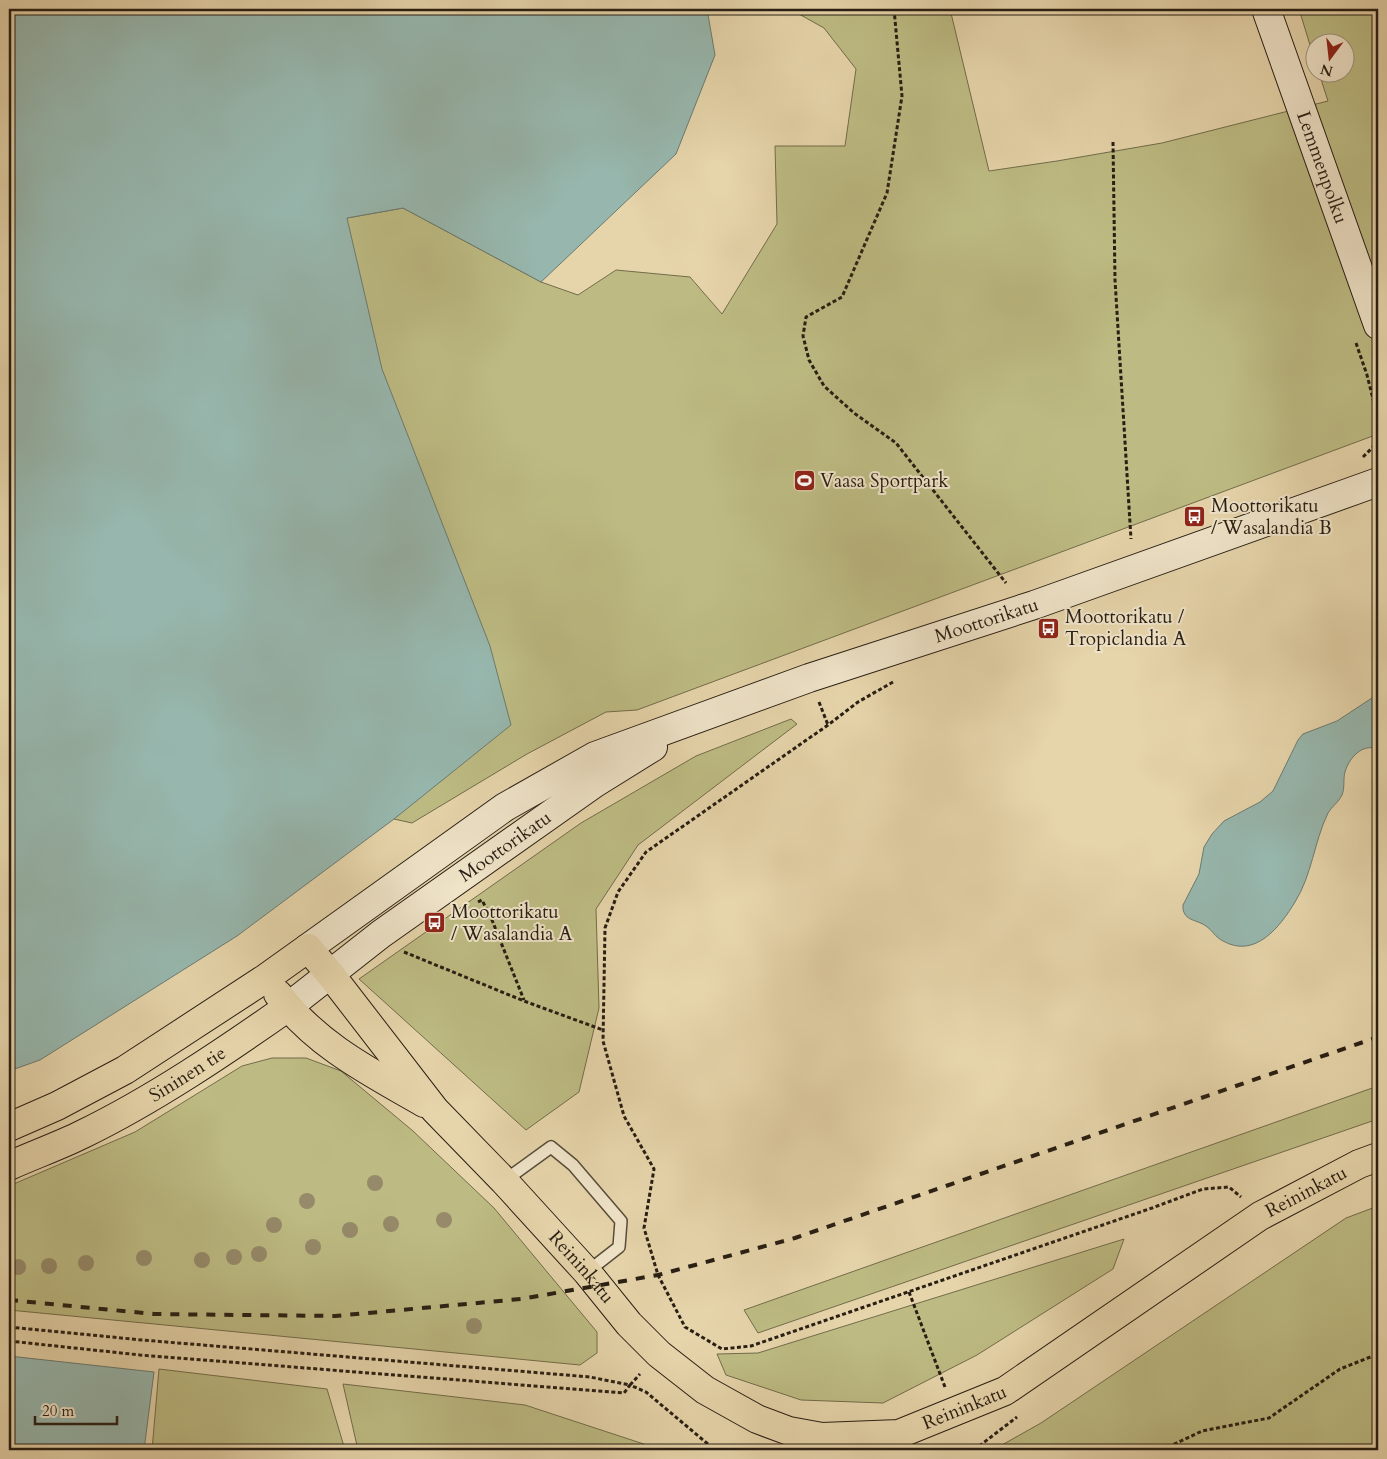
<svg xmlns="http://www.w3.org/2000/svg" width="1387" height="1459" viewBox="0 0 1387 1459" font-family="Cardo,serif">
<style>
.green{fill:#bdbb83;stroke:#726c4b}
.water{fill:#97b7ae;stroke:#6b7a70}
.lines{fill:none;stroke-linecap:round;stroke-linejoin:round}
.lane-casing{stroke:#584c39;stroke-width:14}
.secondary-casing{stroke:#281e13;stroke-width:30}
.primary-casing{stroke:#281e13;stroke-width:30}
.path{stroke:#281e13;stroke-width:3;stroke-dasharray:4 2.5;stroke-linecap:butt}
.lane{stroke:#efe3c8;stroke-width:11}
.secondary{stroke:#efe3c8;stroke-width:28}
.primary{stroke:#e6d4aa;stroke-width:28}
.rail{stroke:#281e13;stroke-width:4;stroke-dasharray:9 9;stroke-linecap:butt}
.tree{fill:#968a6a}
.labels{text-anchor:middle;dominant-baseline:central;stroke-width:4;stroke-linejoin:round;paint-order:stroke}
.street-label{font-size:19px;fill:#281e13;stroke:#efe3c8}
.poi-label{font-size:19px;fill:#281e13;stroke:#efe3c8;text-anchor:start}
</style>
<rect width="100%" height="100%" fill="#e6d4aa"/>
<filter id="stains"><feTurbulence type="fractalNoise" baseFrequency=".004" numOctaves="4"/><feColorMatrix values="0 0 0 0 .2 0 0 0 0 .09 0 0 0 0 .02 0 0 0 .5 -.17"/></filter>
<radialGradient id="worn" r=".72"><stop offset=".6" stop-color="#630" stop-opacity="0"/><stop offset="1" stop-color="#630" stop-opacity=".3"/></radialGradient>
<path class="green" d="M 790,9 L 887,9 L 888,13 L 900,9 L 950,9 L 989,171 L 1057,161 L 1162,143 L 1328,101 L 1319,73 L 1344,72 L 1344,42 L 1314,42 L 1314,58 L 1299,9 L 1378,9 L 1378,434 L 637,710 L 606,712 L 527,754 L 412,823 L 394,819 L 143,320 L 347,218 L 403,208 L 541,282 L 578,295 L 616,270 L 690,277 L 722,314 L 777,224 L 775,146 L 845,146 L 856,69 L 824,28 Z
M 791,719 L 797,724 L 638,845 L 596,909 L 599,1008 L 579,1092 L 526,1130 L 359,979 L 581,823 L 696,756 Z
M 272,1058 L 306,1058 L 341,1071 L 413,1131 L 494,1208 L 597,1332 L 597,1353 L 580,1365 L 9,1310 L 9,1186 L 135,1132 L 242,1066 Z
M 1378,1086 L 1378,1119 L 758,1333 L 744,1310 Z
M 1378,1206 L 1378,1450 L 993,1450 L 1041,1423 L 1346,1218 Z
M 1124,1239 L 1113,1269 L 977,1355 L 883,1403 L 801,1400 L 726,1375 L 717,1354 L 758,1353 Z
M 159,1369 L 327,1389 L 345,1450 L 152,1450 Z
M 343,1384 L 525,1405 L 662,1450 L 358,1450 Z"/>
<path class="water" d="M 9,9 L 707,9 L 715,55 L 676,154 L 541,282 L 403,208 L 347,218 L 382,369 L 490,646 L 511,725 L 394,819 L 237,936 L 40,1060 L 9,1071 Z
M 1378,694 L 1378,749 C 1362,743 1349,758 1345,772 C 1343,779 1345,788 1342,795 C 1339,802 1332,806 1328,813 C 1314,842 1312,875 1295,902 C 1280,927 1255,959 1223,941 C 1215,937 1212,930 1206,926 C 1196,919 1182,921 1183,905 L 1199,874 L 1204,847 L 1212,834 L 1224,821 L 1260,802 L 1273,791 L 1298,740 L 1303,734 L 1337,721 Z
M 9,1356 L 154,1372 L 144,1450 L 9,1450 Z"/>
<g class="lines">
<defs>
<path id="lane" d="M 504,1181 L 551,1147 L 573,1165 L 621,1221 L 619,1247 L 587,1272"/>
<g id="secondary">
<path id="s1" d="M 1266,9 L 1378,325"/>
<path id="s2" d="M 308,948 L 505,807 L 595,756 L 809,678 L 1034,605 L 1378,482"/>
<path id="s3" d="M 288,1007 L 381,934 L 595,783 L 653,747"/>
</g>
<g id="primary">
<path d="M 278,994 C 316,1045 370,1072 424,1103"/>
<path id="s4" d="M 9,1127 L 57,1106 L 125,1070 L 266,978 L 308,948 L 330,974 L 435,1110 L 504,1181 L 587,1272 L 629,1324 L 659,1354 L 705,1390 L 757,1419 L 789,1431 L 822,1437 L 899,1434 L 1005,1391 L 1260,1216 L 1359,1164 L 1378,1157"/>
<path id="s5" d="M 9,1166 C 33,1155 59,1146 83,1134 C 153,1100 224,1052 288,1007"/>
</g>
</defs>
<use href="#lane" class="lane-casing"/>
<use href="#secondary" class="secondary-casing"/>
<use href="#primary" class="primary-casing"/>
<path class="path" d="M 894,9 L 902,96 L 887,193 L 842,297 L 806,317 L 803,336 L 809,360 L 824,386 L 854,413 L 896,443 L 1006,583
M 1113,142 L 1115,280 L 1131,539
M 1356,343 L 1367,375 L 1378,419
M 1363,457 L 1378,442
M 893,682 L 858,702 L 828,725 L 646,852 L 618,892 L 605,928 L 603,1041 L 624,1116 L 654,1169 L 644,1228 L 658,1275 L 685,1327 L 722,1349 L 751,1346 L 1152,1208 L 1203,1189 L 1229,1187 L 1241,1197
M 819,702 L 828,725
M 478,902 L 482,900 L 492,920 L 524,1000
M 404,952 L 524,1001 L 603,1030
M 909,1292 L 945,1387
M 9,1327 L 142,1340 L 590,1377 L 630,1385 L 640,1374
M 9,1341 L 140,1355 L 624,1393 L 630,1385 L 646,1392 L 715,1450
M 974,1450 L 1017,1417
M 1162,1450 L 1202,1431 L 1269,1418 L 1340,1369 L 1378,1354"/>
<use href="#lane" class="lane"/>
<use href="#secondary" class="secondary"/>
<use href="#primary" class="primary"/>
<path class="rail" d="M 9,1300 L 154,1314 L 335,1316 L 521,1299 L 658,1275 L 795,1238 L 1378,1037"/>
</g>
<g class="tree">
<circle cx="375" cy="1183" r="8"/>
<circle cx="307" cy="1201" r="8"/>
<circle cx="444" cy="1220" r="8"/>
<circle cx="391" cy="1224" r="8"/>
<circle cx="274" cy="1225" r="8"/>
<circle cx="350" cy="1230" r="8"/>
<circle cx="313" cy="1247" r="8"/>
<circle cx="259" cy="1254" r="8"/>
<circle cx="234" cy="1257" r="8"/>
<circle cx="144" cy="1258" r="8"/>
<circle cx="202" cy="1260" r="8"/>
<circle cx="86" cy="1263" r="8"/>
<circle cx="49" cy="1266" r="8"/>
<circle cx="18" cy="1267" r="8"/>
<circle cx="474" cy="1326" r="8"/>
</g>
<defs>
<symbol id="stadium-square" viewBox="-11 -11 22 22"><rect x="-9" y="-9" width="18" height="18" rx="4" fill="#8f2418" stroke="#efe3c8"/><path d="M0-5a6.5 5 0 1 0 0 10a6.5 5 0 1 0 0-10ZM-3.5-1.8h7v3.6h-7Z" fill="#fff"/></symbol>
<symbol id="bus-square" viewBox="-11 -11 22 22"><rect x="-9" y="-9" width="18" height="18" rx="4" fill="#8f2418" stroke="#efe3c8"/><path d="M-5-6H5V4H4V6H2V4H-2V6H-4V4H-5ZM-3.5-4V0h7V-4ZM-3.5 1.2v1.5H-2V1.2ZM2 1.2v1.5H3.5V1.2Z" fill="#fff"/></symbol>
</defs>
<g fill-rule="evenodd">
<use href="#stadium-square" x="792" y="468" width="25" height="25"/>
<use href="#bus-square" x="1182" y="504" width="25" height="25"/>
<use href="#bus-square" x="1036" y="616" width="25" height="25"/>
<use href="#bus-square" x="422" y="910" width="25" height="25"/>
</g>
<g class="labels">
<g class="street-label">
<text stroke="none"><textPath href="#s1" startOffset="168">Lemmenpolku</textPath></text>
<text stroke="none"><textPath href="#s2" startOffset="760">Moottorikatu</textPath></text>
<text stroke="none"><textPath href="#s3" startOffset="270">Moottorikatu</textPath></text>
<text stroke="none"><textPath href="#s5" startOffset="201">Sininen tie</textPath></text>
<text stroke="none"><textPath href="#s4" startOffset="1625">Reininkatu</textPath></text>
<text stroke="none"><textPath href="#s4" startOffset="770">Reininkatu</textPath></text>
<text stroke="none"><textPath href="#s4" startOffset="1220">Reininkatu</textPath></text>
</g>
<g class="poi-label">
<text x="820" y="481">Vaasa Sportpark</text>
<text x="1211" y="506">Moottorikatu<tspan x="1211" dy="22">/ Wasalandia B</tspan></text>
<text x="1065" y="617">Moottorikatu /<tspan x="1065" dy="22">Tropiclandia A</tspan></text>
<text x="451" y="912">Moottorikatu<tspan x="451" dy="22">/ Wasalandia A</tspan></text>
</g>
</g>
<rect width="1387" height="1459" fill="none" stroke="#e6d4aa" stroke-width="30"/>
<rect x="10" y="10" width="1367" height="1439" fill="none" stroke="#281e13" stroke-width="2.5"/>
<rect x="15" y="15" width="1357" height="1429" fill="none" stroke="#281e13"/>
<g transform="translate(1330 58) rotate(195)"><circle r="24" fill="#efe3c8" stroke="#9f9480"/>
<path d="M0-4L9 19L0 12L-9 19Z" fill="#8f2418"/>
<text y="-8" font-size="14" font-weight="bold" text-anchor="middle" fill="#281e13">N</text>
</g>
<path d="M35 1416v8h82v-8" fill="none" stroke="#281e13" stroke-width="2.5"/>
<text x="42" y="1416" font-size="15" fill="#281e13" stroke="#efe3c8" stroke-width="4" paint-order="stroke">20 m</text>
<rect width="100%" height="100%" filter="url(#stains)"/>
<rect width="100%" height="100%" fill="url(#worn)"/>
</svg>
